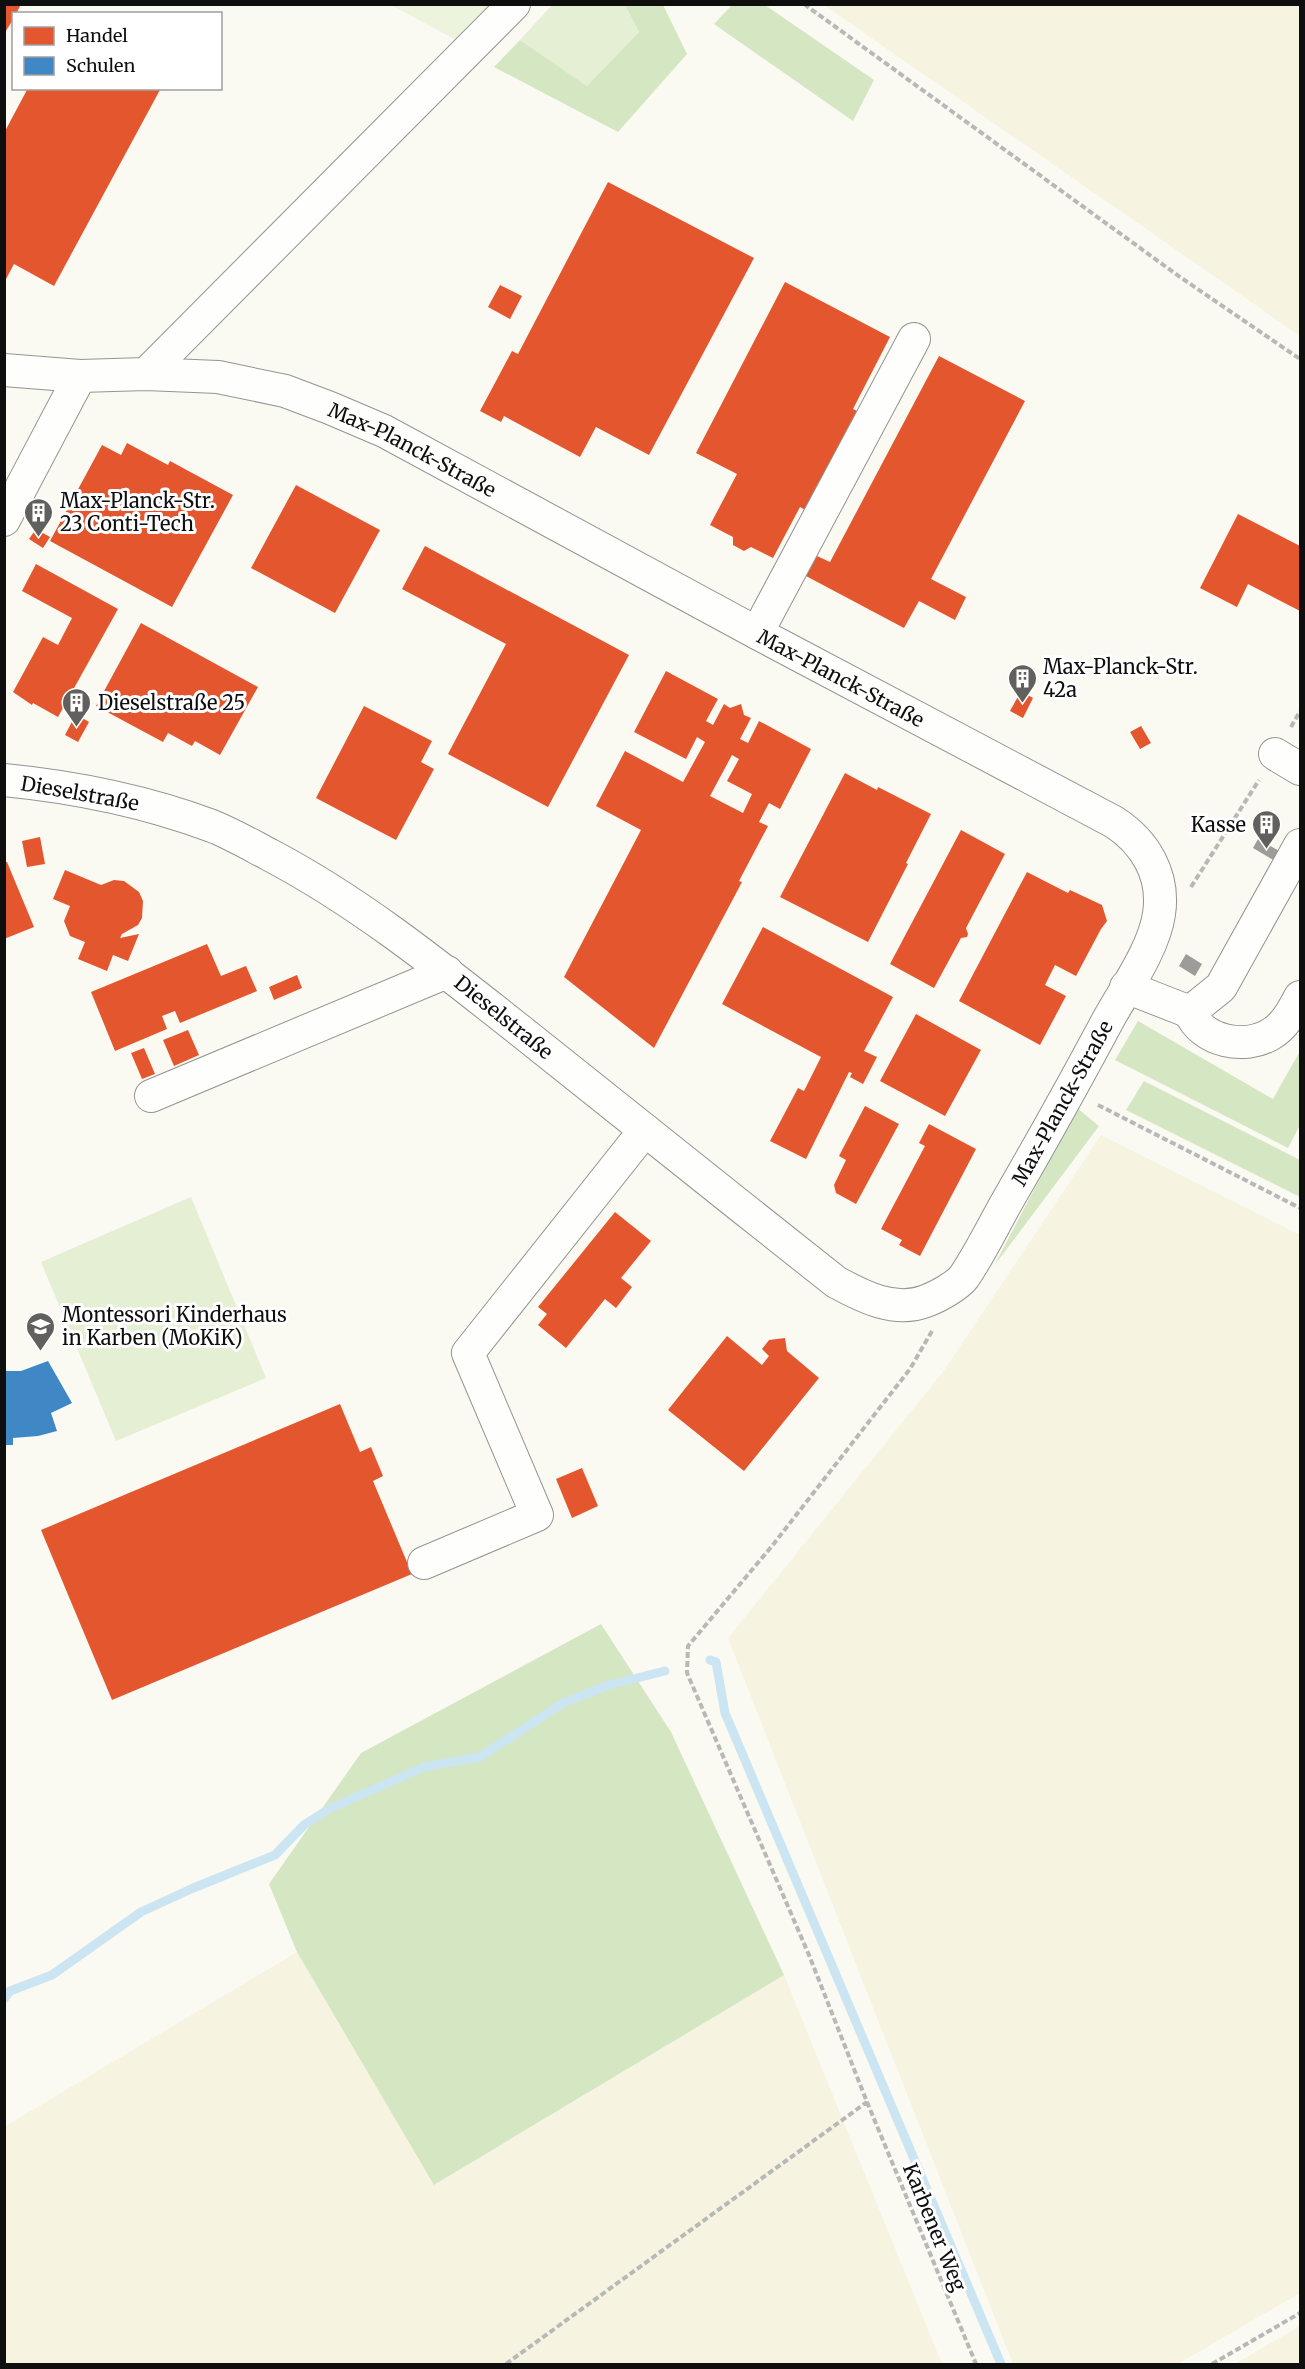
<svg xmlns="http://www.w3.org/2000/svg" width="1305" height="2369" viewBox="0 0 1305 2369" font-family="Merriweather,serif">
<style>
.farmland{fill:#f6f4e0}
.green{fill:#e4efd4}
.forest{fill:#d5e6c2}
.pitch{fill:#edf4dd}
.shops{fill:#e4572e;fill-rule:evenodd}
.schools{fill:#3f88c5}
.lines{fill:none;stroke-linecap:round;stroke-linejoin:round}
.stream{stroke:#cbe5f3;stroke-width:9}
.building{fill:#9e9c98}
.minor-casing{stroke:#949491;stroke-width:34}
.path{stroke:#b8b8b6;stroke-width:4;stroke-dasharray:6 3;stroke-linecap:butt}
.minor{stroke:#fefefd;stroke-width:32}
.labels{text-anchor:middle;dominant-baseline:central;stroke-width:6;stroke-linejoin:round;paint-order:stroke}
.street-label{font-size:20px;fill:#0e0e0e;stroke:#fff}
.poi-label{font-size:20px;fill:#0e0e0e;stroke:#fff;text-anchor:start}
</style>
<rect width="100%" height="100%" fill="#faf9f2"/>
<path class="farmland" d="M 824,5 L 1300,5 L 1300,336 Z
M 1101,1135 L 1300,1235 L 1300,2293 L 1178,2364 L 1013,2364 L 728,1638 L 943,1372 Z
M 297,1952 L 435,2185 L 784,1975 L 942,2364 L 5,2364 L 4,2127 Z
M 1300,2326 L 1300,2364 L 1235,2364 Z"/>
<path class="green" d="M 552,5 L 625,5 L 639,32 L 587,86 L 520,40 Z
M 191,1197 L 266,1378 L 116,1441 L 41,1262 Z"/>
<path class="forest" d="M 625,5 L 663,5 L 687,54 L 618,132 L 494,67 L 520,40 L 587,86 L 639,32 Z
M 732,5 L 765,5 L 874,80 L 853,121 L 714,24 Z
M 1138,1021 L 1273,1099 L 1300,1051 L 1300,1125 L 1288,1148 L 1115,1060 Z
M 1144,1081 L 1300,1160 L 1300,1197 L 1126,1110 Z
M 1077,1108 L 1099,1126 L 994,1266 Z
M 601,1624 L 671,1732 L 784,1975 L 434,2185 L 297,1952 L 269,1884 L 361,1753 Z"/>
<path class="pitch" d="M 391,5 L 492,5 L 458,41 Z"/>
<path class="shops" d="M 4,4 L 21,4 L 16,14 L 14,14 L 14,18 L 4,34 Z
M 28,88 L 161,88 L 54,286 L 14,264 L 4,283 L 4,133 Z
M 608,182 L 754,258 L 649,455 L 596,427 L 580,457 L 504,416 L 501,422 L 480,411 L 512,351 L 518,354 Z
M 785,282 L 890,337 L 853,409 L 857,411 L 805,510 L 800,507 L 773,558 L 751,547 L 744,551 L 733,545 L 733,537 L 710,525 L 737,474 L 696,453 Z
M 500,285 L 522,296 L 510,319 L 488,307 Z
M 939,356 L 1025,401 L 931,579 L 966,597 L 955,620 L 919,601 L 904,628 L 806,576 L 817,556 L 830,562 Z
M 127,443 L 168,465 L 170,461 L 233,495 L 172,607 L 50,541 L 102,445 L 121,455 Z
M 296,485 L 380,530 L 335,613 L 251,568 Z
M 1238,514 L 1300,546 L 1300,611 L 1248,584 L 1237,607 L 1200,588 Z
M 36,529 L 50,537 L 43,548 L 29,539 Z
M 425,546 L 629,655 L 548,807 L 448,754 L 506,644 L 402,589 Z
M 36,564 L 118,609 L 58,717 L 33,703 L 32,705 L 13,692 L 43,637 L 58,645 L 72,618 L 22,591 Z
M 141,623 L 258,687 L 220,755 L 195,741 L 192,746 L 168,733 L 163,742 L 96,706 Z
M 666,671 L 718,699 L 706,721 L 713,725 L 724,704 L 730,708 L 741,704 L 744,715 L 751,718 L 740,739 L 748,743 L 759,721 L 811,749 L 780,809 L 769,803 L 759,822 L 768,826 L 739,881 L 742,882 L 654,1048 L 564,977 L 641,830 L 596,806 L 625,751 L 683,782 L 705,742 L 697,737 L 686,759 L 634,732 ZM 732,755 L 739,759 L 727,781 L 752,794 L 743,813 L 710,796 Z
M 1021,691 L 1033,698 L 1023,718 L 1010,711 Z
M 364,706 L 432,741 L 421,762 L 434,769 L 396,840 L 316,798 Z
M 76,714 L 89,722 L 78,742 L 65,735 Z
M 1141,726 L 1151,743 L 1140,749 L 1130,732 Z
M 845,773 L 877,790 L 878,787 L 931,814 L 906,863 L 908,864 L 868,942 L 780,897 Z
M 961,830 L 1005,854 L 966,928 L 968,934 L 967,937 L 961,938 L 934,988 L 890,964 Z
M 40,837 L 45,864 L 27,867 L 22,841 Z
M 4,862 L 7,862 L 34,927 L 4,939 Z
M 65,870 L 101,885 L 114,880 L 124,881 L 139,892 L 143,901 L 142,918 L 138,925 L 122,934 L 120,938 L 139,934 L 128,961 L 113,955 L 107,971 L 78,959 L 85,942 L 70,936 L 64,921 L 70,906 L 53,899 Z
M 1027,872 L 1068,893 L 1070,890 L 1102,905 L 1107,921 L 1101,929 L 1076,976 L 1055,965 L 1045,985 L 1066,996 L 1040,1045 L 959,1001 Z
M 763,927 L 893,997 L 864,1051 L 877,1057 L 863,1084 L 850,1077 L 852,1073 L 849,1072 L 806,1159 L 770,1141 L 798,1088 L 804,1091 L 821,1057 L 722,1004 Z
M 207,944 L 221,976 L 246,966 L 257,991 L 180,1023 L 175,1011 L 162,1016 L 167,1029 L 115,1051 L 91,992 Z
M 297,975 L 302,988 L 274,1000 L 269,987 Z
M 916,1014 L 981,1050 L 945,1116 L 880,1081 Z
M 188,1030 L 199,1055 L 174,1066 L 163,1040 Z
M 144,1048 L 155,1074 L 142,1079 L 131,1053 Z
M 865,1106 L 899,1124 L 856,1204 L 836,1193 L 834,1185 L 846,1160 L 839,1156 Z
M 929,1124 L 976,1149 L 920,1256 L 899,1245 L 902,1240 L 881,1229 L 925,1146 L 919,1143 Z
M 615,1212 L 651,1241 L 621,1278 L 632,1287 L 616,1308 L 605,1299 L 566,1348 L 538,1325 L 547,1314 L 538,1307 Z
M 727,1336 L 762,1365 L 769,1356 L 762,1349 L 769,1340 L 785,1338 L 787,1351 L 819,1378 L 744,1471 L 668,1410 Z
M 340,1404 L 360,1452 L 371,1447 L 383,1476 L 373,1481 L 412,1574 L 112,1700 L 41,1530 Z
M 582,1468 L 598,1506 L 572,1518 L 556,1479 Z"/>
<path class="schools" d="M 48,1361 L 72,1403 L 51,1413 L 57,1431 L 38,1436 L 13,1438 L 13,1445 L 4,1445 L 4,1371 L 21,1371 Z"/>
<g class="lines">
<path class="stream" d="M 710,1660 L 716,1662 L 725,1713 L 1001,2364
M 4,1999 L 10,1991 L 52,1975 L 141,1912 L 191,1889 L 275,1855 L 304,1825 L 329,1809 L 424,1767 L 480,1757 L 563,1703 L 609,1685 L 665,1671"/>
</g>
<path class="building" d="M 1258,839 L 1281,852 L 1275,861 L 1253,848 Z
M 1186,954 L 1202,964 L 1195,976 L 1179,966 Z"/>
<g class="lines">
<defs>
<g id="minor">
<path id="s1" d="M 4,370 L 80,376 L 146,374 L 218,377 L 285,391 L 330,408 L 384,431 L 757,633 L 1114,822 C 1145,842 1165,875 1159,914 C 1154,949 1125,989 1108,1020 C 1076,1080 1043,1139 1009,1198 C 994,1224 981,1252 964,1277 C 957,1286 937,1297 926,1301 C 895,1313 863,1297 836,1282 C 731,1199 626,1115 522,1032 C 441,968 361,903 270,855 C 251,845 232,834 212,826 C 145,801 76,787 4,780"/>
<path d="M 146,374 L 514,4"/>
<path d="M 4,520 L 80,376"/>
<path d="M 757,633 L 914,339"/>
<path d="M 1275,754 L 1300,769"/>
<path d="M 1126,987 L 1190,1012 L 1221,987 L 1300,845"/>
<path d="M 1190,1012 C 1202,1042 1245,1050 1271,1034 C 1285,1026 1293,1010 1300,997"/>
<path d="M 151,1096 L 447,972"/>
<path d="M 424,1563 L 537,1515 L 468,1353 L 645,1130"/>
</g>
</defs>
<use href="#minor" class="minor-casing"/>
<path class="path" d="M 804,4 L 1180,277 L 1300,359
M 1291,727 L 1300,711
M 1191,887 L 1259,780
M 1098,1105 L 1300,1208
M 932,1331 L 910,1369 L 772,1546 L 688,1646 L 687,1673 L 809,1955 L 867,2102 L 976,2364
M 506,2364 L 867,2102
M 1212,2364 L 1300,2313"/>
<use href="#minor" class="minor"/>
</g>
<defs>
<symbol id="building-pin" viewBox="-11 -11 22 30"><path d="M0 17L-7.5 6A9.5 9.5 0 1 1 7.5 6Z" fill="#61605e" stroke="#fff"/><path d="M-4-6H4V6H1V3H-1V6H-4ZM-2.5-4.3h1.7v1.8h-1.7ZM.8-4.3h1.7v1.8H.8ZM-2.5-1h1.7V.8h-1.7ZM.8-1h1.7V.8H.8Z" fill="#fff"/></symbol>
<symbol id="school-pin" viewBox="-11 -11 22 30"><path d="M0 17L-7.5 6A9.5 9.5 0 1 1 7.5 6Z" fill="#61605e" stroke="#fff"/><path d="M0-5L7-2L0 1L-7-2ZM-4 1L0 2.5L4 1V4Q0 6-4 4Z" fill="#fff"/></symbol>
</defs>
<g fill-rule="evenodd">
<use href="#building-pin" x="22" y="496" width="33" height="45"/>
<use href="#building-pin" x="1006" y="662" width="33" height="45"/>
<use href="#building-pin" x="60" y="686" width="33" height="45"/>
<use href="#building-pin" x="1250" y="808" width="33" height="45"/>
<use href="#school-pin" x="24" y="1310" width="33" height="45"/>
</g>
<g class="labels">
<g class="street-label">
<text stroke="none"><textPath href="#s1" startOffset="423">Max-Planck-Straße</textPath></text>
<text stroke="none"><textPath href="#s1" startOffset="909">Max-Planck-Straße</textPath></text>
<text transform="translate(80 793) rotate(10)">Dieselstraße</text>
<text transform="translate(504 1017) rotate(39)">Dieselstraße</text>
<text transform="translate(1062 1103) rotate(-61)">Max-Planck-Straße</text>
<text transform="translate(935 2227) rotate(68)">Karbener Weg</text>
</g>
<g class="poi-label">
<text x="60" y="500">Max-Planck-Str.<tspan x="60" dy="23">23 Conti-Tech</tspan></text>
<text x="1043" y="666">Max-Planck-Str.<tspan x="1043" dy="23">42a</tspan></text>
<text x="98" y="702">Dieselstraße 25</text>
<text x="1246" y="824" text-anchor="end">Kasse</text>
<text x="62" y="1314">Montessori Kinderhaus<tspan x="62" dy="23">in Karben (MoKiK)</tspan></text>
</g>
</g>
<rect width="1305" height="2369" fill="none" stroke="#0e0e0e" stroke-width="12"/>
<rect x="12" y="12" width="210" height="78" fill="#ffffff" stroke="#9f9f9f" stroke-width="1.5"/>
<rect x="24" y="27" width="30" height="18" fill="#e4572e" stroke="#9f9f9f" stroke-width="1.5"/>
<text x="66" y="42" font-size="18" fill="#0e0e0e">Handel</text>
<rect x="24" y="57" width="30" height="18" fill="#3f88c5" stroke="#9f9f9f" stroke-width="1.5"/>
<text x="66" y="72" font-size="18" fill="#0e0e0e">Schulen</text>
</svg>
